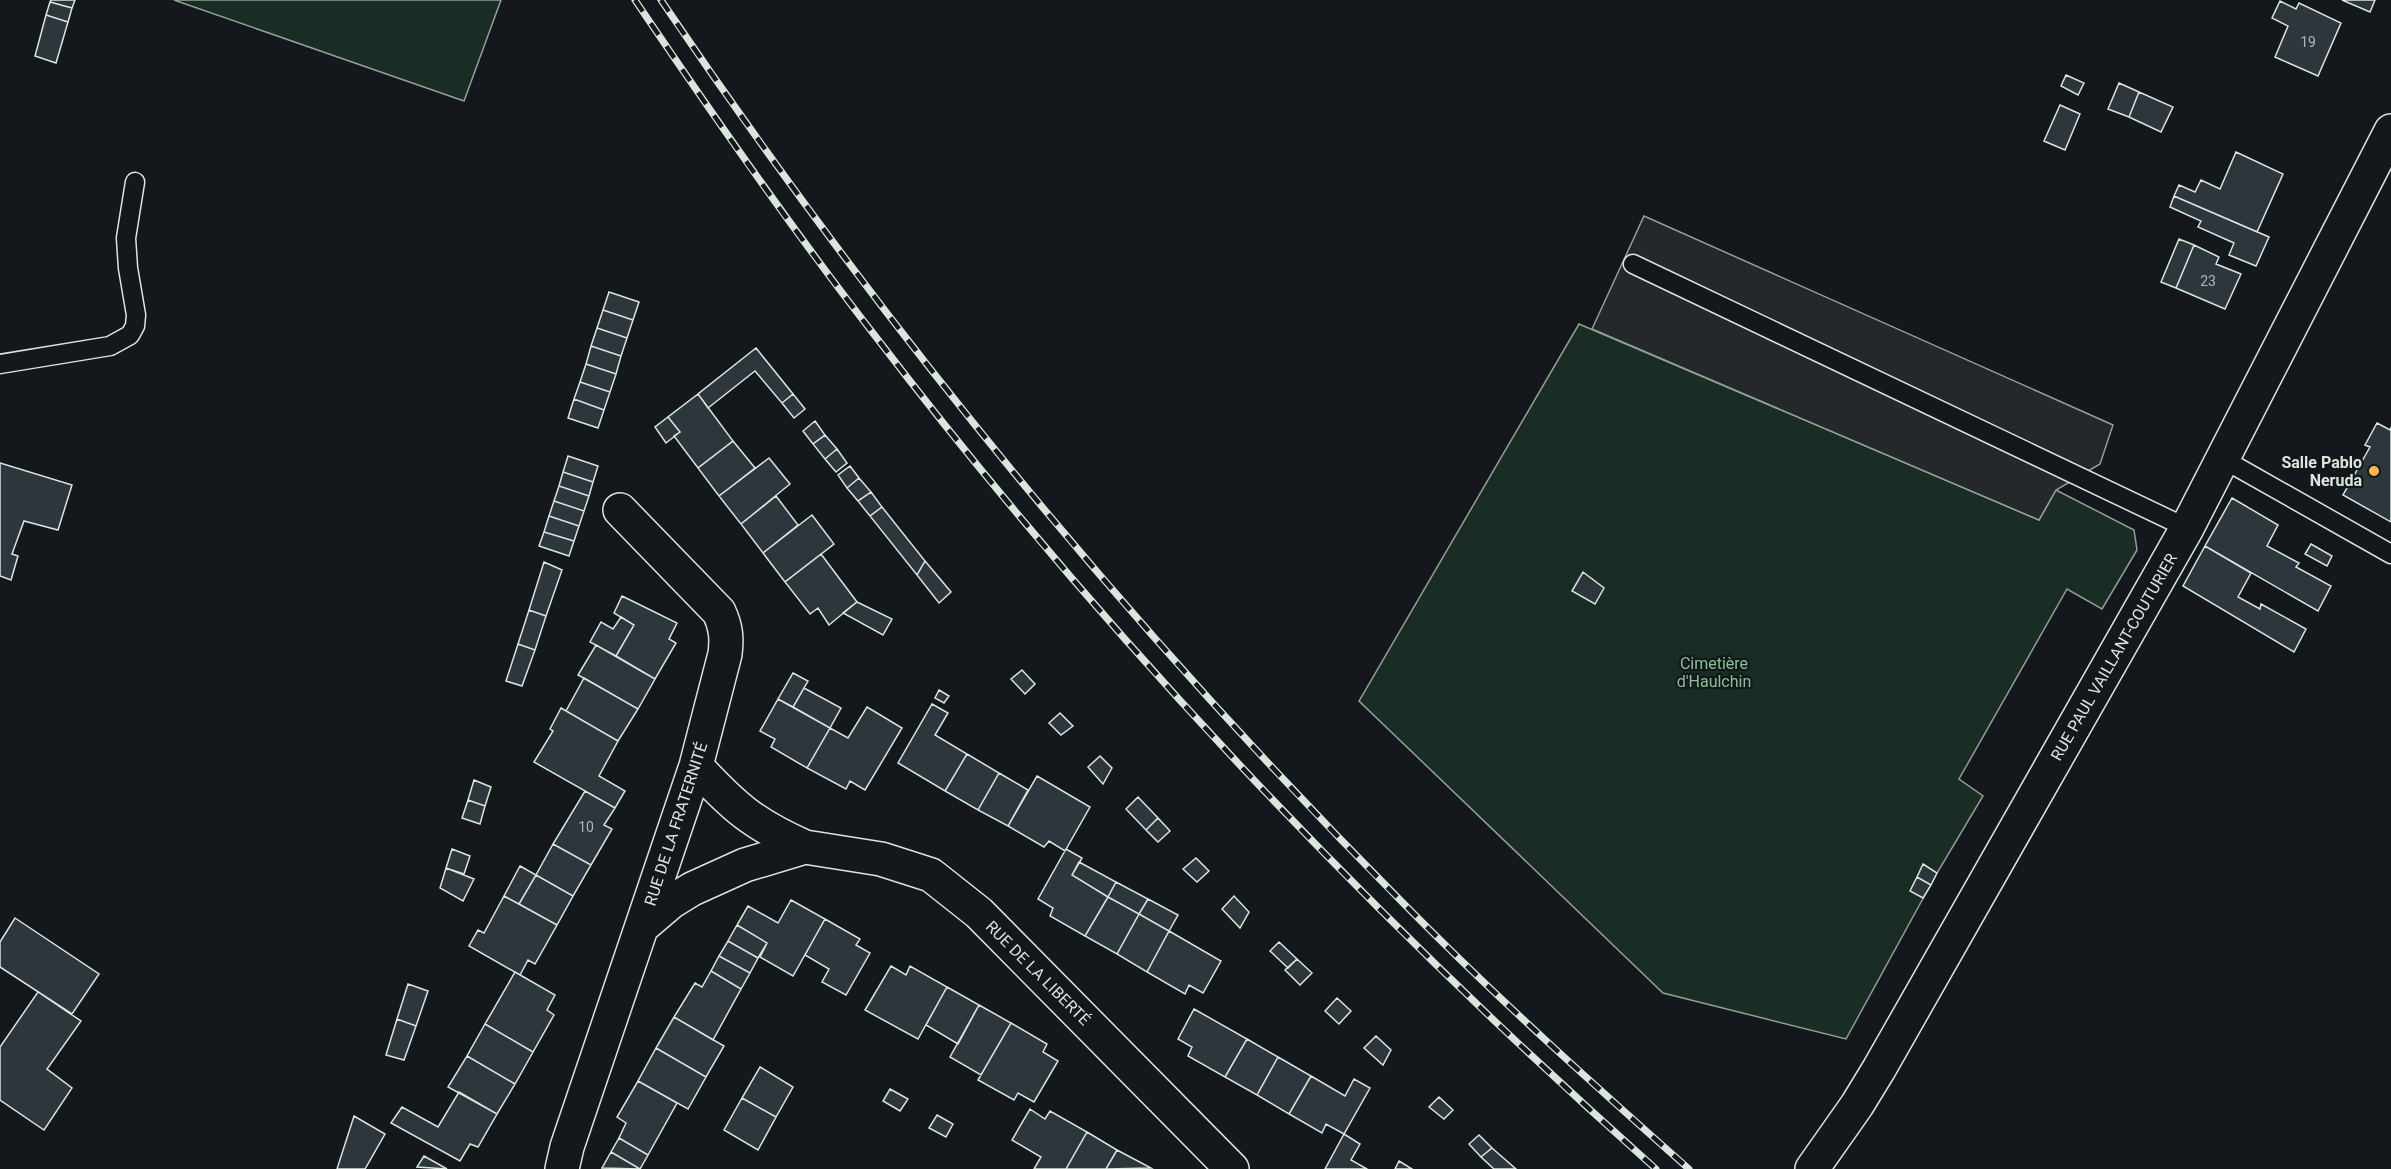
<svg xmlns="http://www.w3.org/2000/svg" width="2391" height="1169" viewBox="0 0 2391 1169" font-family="Roboto,sans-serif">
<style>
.green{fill:#1a2d24;stroke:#939e99;stroke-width:1.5}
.parking{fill:#24282b;stroke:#939e99;stroke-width:1.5}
.building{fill:#2c363c;stroke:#d8e6dc;stroke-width:1.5}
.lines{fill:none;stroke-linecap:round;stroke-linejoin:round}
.lane-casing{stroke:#d8e6dc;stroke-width:21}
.street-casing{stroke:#d8e6dc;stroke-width:36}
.secondary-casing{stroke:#d8e6dc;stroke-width:36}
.lane{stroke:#14181c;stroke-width:18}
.street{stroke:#14181c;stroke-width:33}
.secondary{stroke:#14181c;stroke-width:33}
.rail-casing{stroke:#d8e6dc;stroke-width:7}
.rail{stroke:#14181c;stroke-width:4.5;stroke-dasharray:14;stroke-linecap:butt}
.poi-dot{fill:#ffb74d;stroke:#14181c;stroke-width:2}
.labels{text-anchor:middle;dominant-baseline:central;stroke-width:4.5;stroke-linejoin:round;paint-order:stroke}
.number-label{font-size:14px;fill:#adbab4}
.poi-label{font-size:16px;font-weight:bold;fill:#d8e6dc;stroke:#14181c;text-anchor:end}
.street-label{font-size:16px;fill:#d8e6dc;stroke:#14181c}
.park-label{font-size:16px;fill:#8ac095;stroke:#14181c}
</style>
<rect width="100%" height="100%" fill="#14181c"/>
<path class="green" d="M 174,0 L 501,0 L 464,101 Z
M 1579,324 L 2039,520 L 2056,490 L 2134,530 L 2137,550 L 2102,609 L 2067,589 L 1959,779 L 1983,796 L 1937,873 L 1846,1039 L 1663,993 L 1359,701 Z"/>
<path class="parking" d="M 1644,216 L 2113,425 L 2100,464 L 2056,490 L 2039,520 L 1592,329 Z"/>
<path class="building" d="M 51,0 L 75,0 L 72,8 L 50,2 Z
M 2342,0 L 2375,0 L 2370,12 Z
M 2280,1 L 2296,9 L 2299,3 L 2341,23 L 2318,76 L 2275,57 L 2288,26 L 2272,18 Z
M 50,2 L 72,8 L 68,22 L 46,15 Z
M 46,15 L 68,22 L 56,63 L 35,56 Z
M 2066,75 L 2084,83 L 2078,95 L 2061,86 Z
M 2119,83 L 2139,92 L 2129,117 L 2108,109 Z
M 2139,92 L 2173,107 L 2161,132 L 2129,117 Z
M 2060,105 L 2080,114 L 2065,150 L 2044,141 Z
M 2236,152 L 2283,174 L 2257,232 L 2174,196 L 2179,185 L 2195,192 L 2201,180 L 2220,189 Z
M 2174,196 L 2269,237 L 2256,266 L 2229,255 L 2234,243 L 2198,227 L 2201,221 L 2170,207 Z
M 2179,239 L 2194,245 L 2176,288 L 2161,282 Z
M 2194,245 L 2219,257 L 2216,264 L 2241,274 L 2225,309 L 2176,288 Z
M 609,292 L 639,302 L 633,320 L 603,310 Z
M 603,310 L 633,320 L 627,338 L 597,328 Z
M 597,328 L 627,338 L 621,356 L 591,346 Z
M 591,346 L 621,356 L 616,374 L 586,364 Z
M 756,348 L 793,394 L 782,403 L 755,371 L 708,408 L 698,394 Z
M 586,364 L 616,374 L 610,392 L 580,382 Z
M 580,382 L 610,392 L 604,410 L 574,399 Z
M 698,394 L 733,441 L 698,468 L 674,436 L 680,432 L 668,417 Z
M 793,394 L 805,409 L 794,418 L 782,403 Z
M 574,399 L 604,410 L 598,428 L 568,418 Z
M 668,417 L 680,432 L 666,443 L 655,427 Z
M 815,421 L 825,435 L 813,444 L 803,431 Z
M 2377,423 L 2390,430 L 2391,427 L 2391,522 L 2343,495 L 2370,447 L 2365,445 Z
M 825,435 L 837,449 L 825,459 L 813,444 Z
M 733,441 L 755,468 L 719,496 L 698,468 Z
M 837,449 L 847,463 L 836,472 L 825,459 Z
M 568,456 L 598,466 L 593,482 L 563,472 Z
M 769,458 L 790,484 L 741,524 L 719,496 Z
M 0,463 L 72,485 L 58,530 L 24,521 L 12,554 L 18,556 L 11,580 L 0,576 Z
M 850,466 L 859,478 L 847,488 L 838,475 Z
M 563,472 L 593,482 L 589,496 L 559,486 Z
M 859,478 L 871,492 L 858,501 L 847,488 Z
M 559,486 L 589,496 L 584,511 L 554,501 Z
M 871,492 L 882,507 L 870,516 L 858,501 Z
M 776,496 L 798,525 L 763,553 L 741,524 Z
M 2232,498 L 2278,525 L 2267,546 L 2299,563 L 2296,567 L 2331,586 L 2318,611 L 2205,546 Z
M 554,501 L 584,511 L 579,526 L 549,516 Z
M 882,507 L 925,561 L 917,575 L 870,516 Z
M 812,515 L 834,544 L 785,582 L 763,553 Z
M 549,516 L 579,526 L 574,541 L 544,532 Z
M 544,532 L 574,541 L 569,556 L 539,546 Z
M 2311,544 L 2332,556 L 2327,566 L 2305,554 Z
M 2205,546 L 2251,573 L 2238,597 L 2260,609 L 2261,604 L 2306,629 L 2294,652 L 2183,586 Z
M 821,554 L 857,602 L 829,625 L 818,608 L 810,614 L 785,582 Z
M 925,561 L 951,592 L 939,603 L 917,575 Z
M 544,562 L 562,570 L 546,616 L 529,610 Z
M 1583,572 L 1604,588 L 1595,604 L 1572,591 Z
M 622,596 L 677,623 L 669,639 L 676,643 L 655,679 L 616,656 L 634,625 L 614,613 Z
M 857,602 L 892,619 L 883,635 L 843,613 Z
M 529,610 L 546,616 L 535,650 L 518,644 Z
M 621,617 L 634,625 L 616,656 L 590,642 L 601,622 L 613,629 Z
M 518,644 L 535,650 L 522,686 L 506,681 Z
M 596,645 L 655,679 L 638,709 L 578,675 Z
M 1022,670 L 1035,684 L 1025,694 L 1011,679 Z
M 793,673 L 808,681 L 793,707 L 778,699 Z
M 584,678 L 638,709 L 618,741 L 566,711 Z
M 804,688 L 841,708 L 830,728 L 793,707 Z
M 939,690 L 949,696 L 944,703 L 935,698 Z
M 778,699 L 830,728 L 807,768 L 771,747 L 775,739 L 760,731 Z
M 932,704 L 948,713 L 935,735 L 967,754 L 945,791 L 898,763 Z
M 867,707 L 902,728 L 865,790 L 850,781 L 846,789 L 807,768 L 830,728 L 848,738 Z
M 561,708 L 618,741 L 599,776 L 625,791 L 615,808 L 534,762 L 553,731 L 550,729 Z
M 1060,713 L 1073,726 L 1061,735 L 1049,723 Z
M 967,754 L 999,773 L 978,810 L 945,791 Z
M 1100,756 L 1112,768 L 1103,784 L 1088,767 Z
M 999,773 L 1028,790 L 1008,826 L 978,810 Z
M 1037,776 L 1090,807 L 1065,851 L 1049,841 L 1044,847 L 1008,826 Z
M 474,780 L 491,787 L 485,806 L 468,800 Z
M 585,791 L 615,808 L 604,825 L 612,829 L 591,865 L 553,844 Z
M 1138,797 L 1158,818 L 1146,830 L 1126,809 Z
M 468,800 L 485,806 L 480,824 L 462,818 Z
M 1158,818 L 1170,831 L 1158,842 L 1146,830 Z
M 553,844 L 591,865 L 573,896 L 536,875 Z
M 452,849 L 470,856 L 464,874 L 446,868 Z
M 1066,849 L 1082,858 L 1072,875 L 1108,897 L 1085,936 L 1050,916 L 1053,908 L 1038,899 Z
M 1196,858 L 1209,871 L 1197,882 L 1183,869 Z
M 1079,862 L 1116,882 L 1108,897 L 1072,875 Z
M 1923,864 L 1937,873 L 1931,885 L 1917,877 Z
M 520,866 L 536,875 L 519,904 L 504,896 Z
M 446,868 L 474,879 L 463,901 L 440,888 Z
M 536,875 L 573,896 L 557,925 L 519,904 Z
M 1917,877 L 1931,885 L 1923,898 L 1910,891 Z
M 1116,882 L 1148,899 L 1139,914 L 1108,897 Z
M 504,896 L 557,925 L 535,964 L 528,960 L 520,975 L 469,946 L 478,930 L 484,933 Z
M 1234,896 L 1249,912 L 1240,928 L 1222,909 Z
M 1108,897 L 1139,914 L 1117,954 L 1085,936 Z
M 1148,899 L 1178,915 L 1169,931 L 1139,914 Z
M 791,900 L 825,919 L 793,976 L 760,957 L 767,943 L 737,925 L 748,906 L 778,923 Z
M 1139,914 L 1169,931 L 1147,972 L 1117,954 Z
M 15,918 L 99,974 L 72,1014 L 0,967 L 0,942 Z
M 825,919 L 860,939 L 856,945 L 870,953 L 846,995 L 822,982 L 829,969 L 805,955 Z
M 737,925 L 767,943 L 758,958 L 728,941 Z
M 1169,931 L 1221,961 L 1203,993 L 1189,985 L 1185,994 L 1147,972 Z
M 728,941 L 758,958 L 750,973 L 719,956 Z
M 1279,942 L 1297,959 L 1288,968 L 1270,951 Z
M 719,956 L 750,973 L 741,989 L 711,971 Z
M 1297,959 L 1312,973 L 1300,985 L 1285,970 Z
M 891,966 L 906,975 L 910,966 L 947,987 L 918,1039 L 865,1010 Z
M 711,971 L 741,989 L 713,1040 L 674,1017 L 695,983 L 702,987 Z
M 515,972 L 555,995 L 547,1010 L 554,1015 L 533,1052 L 485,1024 Z
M 408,984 L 428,991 L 416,1026 L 397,1019 Z
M 947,987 L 979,1005 L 958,1044 L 926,1025 Z
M 38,992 L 81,1021 L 47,1069 L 72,1088 L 44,1130 L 0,1100 L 0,1047 Z
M 1337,998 L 1351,1011 L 1339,1024 L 1325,1011 Z
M 979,1005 L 1011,1023 L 981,1075 L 950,1057 Z
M 1194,1009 L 1247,1039 L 1225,1077 L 1188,1056 L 1192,1047 L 1178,1039 Z
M 674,1017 L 724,1046 L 706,1077 L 656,1048 Z
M 397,1019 L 416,1026 L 404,1060 L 386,1055 Z
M 1011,1023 L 1047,1044 L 1043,1052 L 1058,1061 L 1034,1102 L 1018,1093 L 1014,1100 L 978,1080 Z
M 485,1024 L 533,1052 L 515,1084 L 467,1056 Z
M 1376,1036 L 1391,1050 L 1383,1065 L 1364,1048 Z
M 1247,1039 L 1278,1057 L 1257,1095 L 1225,1077 Z
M 656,1048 L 706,1077 L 688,1109 L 638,1081 Z
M 467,1056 L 515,1084 L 497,1114 L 448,1087 Z
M 1278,1057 L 1311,1076 L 1289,1114 L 1257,1095 Z
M 760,1067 L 793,1087 L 776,1117 L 742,1098 Z
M 1311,1076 L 1345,1096 L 1354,1079 L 1370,1088 L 1344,1134 L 1326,1124 L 1322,1133 L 1289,1114 Z
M 638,1081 L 677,1103 L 648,1155 L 619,1138 L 626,1123 L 617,1117 Z
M 890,1089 L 908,1099 L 900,1111 L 883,1101 Z
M 459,1092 L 497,1114 L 478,1147 L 470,1144 L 460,1161 L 391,1123 L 402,1107 L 438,1127 Z
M 1439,1097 L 1453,1110 L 1444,1119 L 1429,1107 Z
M 742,1098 L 776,1117 L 758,1150 L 724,1130 Z
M 1030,1109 L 1045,1119 L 1050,1111 L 1087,1132 L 1066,1169 L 1034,1169 L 1041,1157 L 1012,1140 Z
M 937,1115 L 953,1124 L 946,1137 L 929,1128 Z
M 354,1116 L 385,1134 L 365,1169 L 337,1169 Z
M 1087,1132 L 1117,1150 L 1106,1169 L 1066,1169 Z
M 1344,1134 L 1360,1144 L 1351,1160 L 1367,1169 L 1325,1169 Z
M 1479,1135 L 1492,1148 L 1481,1157 L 1469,1144 Z
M 619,1138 L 648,1155 L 640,1169 L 611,1152 Z
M 1492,1148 L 1516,1169 L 1494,1169 L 1481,1157 Z
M 1117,1150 L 1151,1168 L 1106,1169 Z
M 611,1152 L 640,1169 L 602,1168 Z
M 424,1156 L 447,1169 L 417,1167 Z
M 1399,1161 L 1412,1169 L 1395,1169 Z"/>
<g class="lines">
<defs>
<path id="lane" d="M 1633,264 L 2187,528
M 0,364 L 110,346 L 130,335 L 135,326 L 136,315 L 128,268 L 126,238 L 135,182
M 2223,459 L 2391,554"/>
<path id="street" d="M 696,766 C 734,807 753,824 805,847
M 644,925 L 671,902 L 692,889 L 745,865 L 805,847 L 881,859 L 931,875 L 979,913 L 1232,1169
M 562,1169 L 567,1147 L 696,766 L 725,654 C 727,638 726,627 719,612 L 620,510"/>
<path id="secondary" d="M 1812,1169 L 1857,1105 L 1879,1069 L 2187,528 L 2391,131"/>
</defs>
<use href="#lane" class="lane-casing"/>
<use href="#street" class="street-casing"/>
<use href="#secondary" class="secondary-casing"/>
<use href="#lane" class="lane"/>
<use href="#street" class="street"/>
<use href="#secondary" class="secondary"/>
<defs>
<path id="rail" d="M 635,0 C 712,114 791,228 876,337 C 1108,640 1371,916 1656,1169
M 661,0 C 881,325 1130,629 1407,907 C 1497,998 1593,1084 1689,1169"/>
</defs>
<use href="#rail" class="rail-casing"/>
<use href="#rail" class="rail"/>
</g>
<circle class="poi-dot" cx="2374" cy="471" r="6"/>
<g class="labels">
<g class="number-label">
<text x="2308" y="42">19</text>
<text x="2208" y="281">23</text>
<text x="586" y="827">10</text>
</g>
<g class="poi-label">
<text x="2362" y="462">Salle Pablo<tspan x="2362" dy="18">Neruda</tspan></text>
</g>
<g class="street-label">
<text transform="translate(2114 657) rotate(-60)">RUE PAUL VAILLANT-COUTURIER</text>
<text transform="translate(676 824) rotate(-72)">RUE DE LA FRATERNITÉ</text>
<text transform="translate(1038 973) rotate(45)">RUE DE LA LIBERTÉ</text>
</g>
<g class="park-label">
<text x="1714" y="663">Cimetière<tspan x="1714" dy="18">d'Haulchin</tspan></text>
</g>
</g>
</svg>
